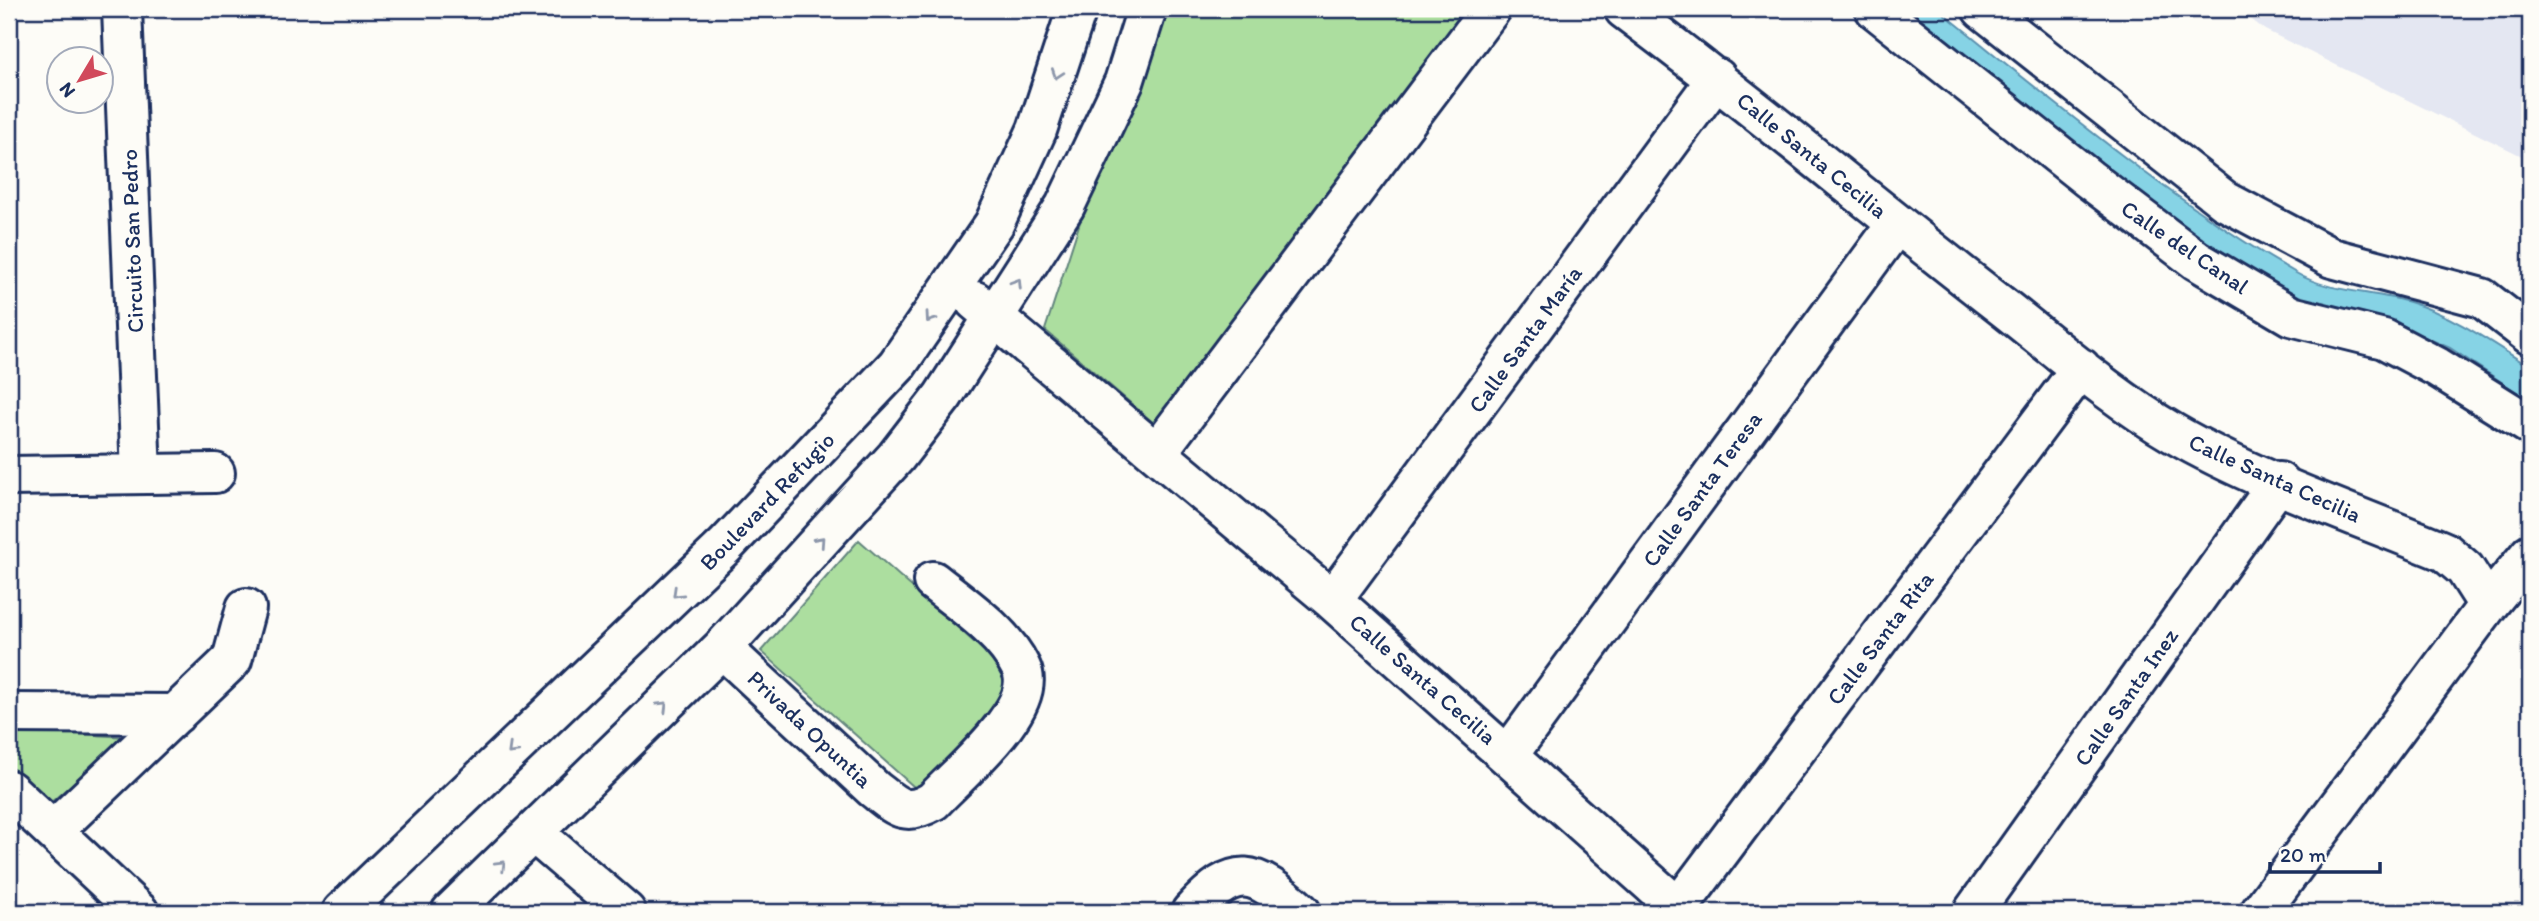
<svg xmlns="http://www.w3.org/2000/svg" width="2539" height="921" viewBox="0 0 2539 921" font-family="Itim,sans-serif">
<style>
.built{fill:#e4e7f2}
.green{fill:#acde9f;stroke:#64867e;stroke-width:2}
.water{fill:#86d3e5;stroke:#5b91af;stroke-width:2}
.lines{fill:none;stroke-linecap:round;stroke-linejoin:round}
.minor-casing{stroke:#1b2f5e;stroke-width:44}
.minor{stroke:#fdfcf7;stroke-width:38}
.oneway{stroke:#8c96aa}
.labels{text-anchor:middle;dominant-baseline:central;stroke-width:6;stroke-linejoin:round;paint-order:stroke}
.street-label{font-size:23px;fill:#1b2f5e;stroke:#fdfcf7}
</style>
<rect width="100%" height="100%" fill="#fdfcf7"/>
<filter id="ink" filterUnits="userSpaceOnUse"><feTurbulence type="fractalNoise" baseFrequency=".0143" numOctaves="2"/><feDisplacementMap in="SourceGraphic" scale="14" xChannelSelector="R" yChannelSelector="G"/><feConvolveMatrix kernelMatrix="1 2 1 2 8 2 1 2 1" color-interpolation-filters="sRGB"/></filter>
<g filter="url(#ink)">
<path class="built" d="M 2238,9 L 2530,9 L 2530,160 L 2265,30 Z"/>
<path class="green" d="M 1149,9 L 1466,9 L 1155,424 L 1045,330 Z
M 859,540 L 1020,683 L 922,794 L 761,651 Z
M 9,730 L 127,737 L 50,803 L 9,768 Z"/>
<path class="water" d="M 1894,9 L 1938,9 C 2053,101 2168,199 2296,273 C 2330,293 2373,291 2409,302 C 2453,315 2492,343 2530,367 L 2530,401 L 2450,348 L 2415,333 L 2334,317 L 2283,299 L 2151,212 Z"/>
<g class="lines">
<defs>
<path id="minor" d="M 122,9 L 141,474
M 1624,9 C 1753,105 1876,209 2003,307 C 2058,350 2113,398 2173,433 C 2256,481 2356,515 2445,552 L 2465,569 L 2488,605
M 1875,9 L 2089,179 L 2196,260 L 2291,316 L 2384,339 L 2437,367 L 2530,425
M 1982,9 L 2225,201 L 2332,258 L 2482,298 L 2530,335
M 975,301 L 1332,600 L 1683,912
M 1158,451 L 1491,9
M 9,476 L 215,473
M 1332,600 L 1717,78
M 722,648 L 874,789 C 897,807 905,817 933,801 C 958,774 1040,707 1021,668 C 1004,632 963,605 933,581
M 9,713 L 176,714
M 1509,754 L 1896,225
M 9,790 L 139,912
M 53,831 L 232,660 L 246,608
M 534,833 L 626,912
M 1678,908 L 2081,368
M 342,912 L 725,546 L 897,365 L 994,224 L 1037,130 L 1077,9
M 451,912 L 722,648 L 896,457 L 943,396 L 1065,206 L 1124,82 L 1147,9
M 1191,912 C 1237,862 1253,870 1301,912
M 1973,912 L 2279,482
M 2260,912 L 2488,605 L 2530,554"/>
</defs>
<use href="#minor" class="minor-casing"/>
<use href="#minor" class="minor"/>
</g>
<defs><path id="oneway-chevron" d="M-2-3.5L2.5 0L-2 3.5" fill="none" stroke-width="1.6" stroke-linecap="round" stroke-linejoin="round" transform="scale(1.75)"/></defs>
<g class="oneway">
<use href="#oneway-chevron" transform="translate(1057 74) rotate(109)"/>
<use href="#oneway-chevron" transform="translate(1017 283) rotate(-58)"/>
<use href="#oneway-chevron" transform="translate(930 318) rotate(125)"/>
<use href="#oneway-chevron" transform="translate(820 541) rotate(-48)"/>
<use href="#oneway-chevron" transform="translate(677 593) rotate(136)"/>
<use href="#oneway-chevron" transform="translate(663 706) rotate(-45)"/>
<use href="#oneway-chevron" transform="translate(512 750) rotate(136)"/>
<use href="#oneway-chevron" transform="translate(501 865) rotate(-44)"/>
</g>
</g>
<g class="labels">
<g class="street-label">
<text transform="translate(1812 155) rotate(39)">Calle Santa Cecilia</text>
<text transform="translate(132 241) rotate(-92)">Circuito San Pedro</text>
<text transform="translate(2185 247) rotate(34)">Calle del Canal</text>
<text transform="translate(1525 339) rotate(-54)">Calle Santa María</text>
<text transform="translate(2275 478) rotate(24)">Calle Santa Cecilia</text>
<text transform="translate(1702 489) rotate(-54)">Calle Santa Teresa</text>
<text transform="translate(767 501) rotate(-46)">Boulevard Refugio</text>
<text transform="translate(1880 638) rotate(-53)">Calle Santa Rita</text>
<text transform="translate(1423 679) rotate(41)">Calle Santa Cecilia</text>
<text transform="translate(2126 697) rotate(-55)">Calle Santa Inez</text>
<text transform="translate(810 729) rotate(43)">Privada Opuntia</text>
</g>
</g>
<rect width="2539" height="921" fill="none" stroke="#fdfcf7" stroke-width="35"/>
<rect x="18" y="18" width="2504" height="886" fill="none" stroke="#1b2f5e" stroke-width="2.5" filter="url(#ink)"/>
<g transform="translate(80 80) rotate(232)"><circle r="33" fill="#fdfcf7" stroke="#a3aaba" stroke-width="2"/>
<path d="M0-5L12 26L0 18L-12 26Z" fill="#d1495b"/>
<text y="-10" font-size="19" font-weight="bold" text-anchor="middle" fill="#1b2f5e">N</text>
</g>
<path d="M2270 862v10h110v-10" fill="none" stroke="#1b2f5e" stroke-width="3.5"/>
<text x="2280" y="862" font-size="21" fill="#1b2f5e" stroke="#fdfcf7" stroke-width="5" paint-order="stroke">20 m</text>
</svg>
